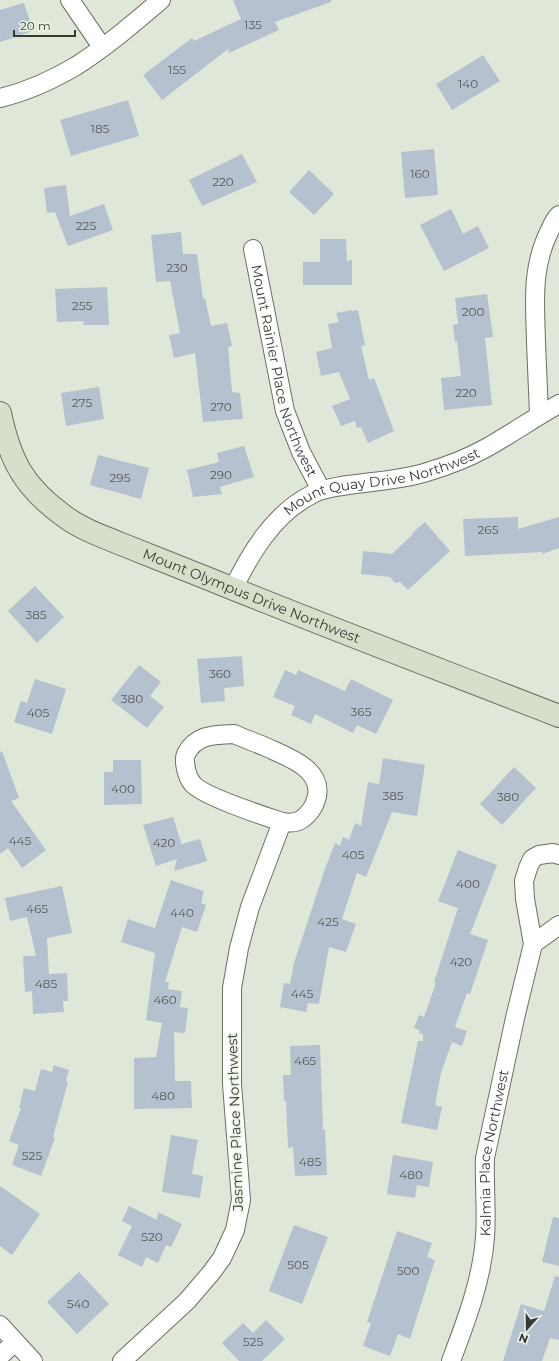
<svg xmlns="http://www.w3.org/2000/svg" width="559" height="1361" viewBox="0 0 559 1361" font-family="Montserrat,sans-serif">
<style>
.building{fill:#b5c1ce}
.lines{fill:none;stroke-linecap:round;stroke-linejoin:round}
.street-casing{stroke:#6a7163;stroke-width:20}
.secondary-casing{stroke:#6a7163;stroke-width:24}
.street{stroke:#fff;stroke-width:18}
.secondary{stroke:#d5dfca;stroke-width:22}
.labels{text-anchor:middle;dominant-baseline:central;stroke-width:3;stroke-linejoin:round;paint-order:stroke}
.number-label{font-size:12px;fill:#575c5b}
.street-label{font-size:14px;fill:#383b35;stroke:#ecf5e5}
</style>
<rect width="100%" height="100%" fill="#dfe7d8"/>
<path class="building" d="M 233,0 L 331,0 L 331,2 L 275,22 L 279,30 L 229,53 L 228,49 L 162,100 L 143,75 L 192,38 L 194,41 L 241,19 Z
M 24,3 L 33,31 L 0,42 L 0,10 Z
M 483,55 L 500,81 L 452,110 L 436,84 Z
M 128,100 L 139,136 L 71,156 L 60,120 Z
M 434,149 L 438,195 L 405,198 L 401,152 Z
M 242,154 L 257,182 L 202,206 L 189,180 Z
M 309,170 L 334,194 L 314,215 L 289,192 Z
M 66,185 L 70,216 L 104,204 L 113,230 L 68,246 L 55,212 L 47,213 L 44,188 Z
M 451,209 L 463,234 L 478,226 L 489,248 L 444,271 L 420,225 Z
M 181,232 L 183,254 L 197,254 L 203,299 L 205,298 L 211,326 L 227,323 L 232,346 L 228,347 L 232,392 L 240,393 L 243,419 L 203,422 L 195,353 L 174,358 L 169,335 L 180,333 L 170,281 L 156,282 L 151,235 Z
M 320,239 L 346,239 L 347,261 L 352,260 L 352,285 L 303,285 L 303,262 L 320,262 Z
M 107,287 L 109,325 L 83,325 L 84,321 L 57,322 L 55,289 Z
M 487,294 L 493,337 L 485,338 L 492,405 L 444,410 L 441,378 L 461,376 L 457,341 L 455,342 L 453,325 L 458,324 L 455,298 Z
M 352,310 L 352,311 L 358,310 L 365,345 L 361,346 L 369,380 L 374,378 L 394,431 L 368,443 L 361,427 L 357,428 L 355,421 L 341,426 L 332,406 L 350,399 L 339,372 L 321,376 L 316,352 L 332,348 L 328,324 L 339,322 L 336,313 Z
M 99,387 L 104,419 L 66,426 L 61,393 Z
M 244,446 L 254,477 L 220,487 L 222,494 L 193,497 L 187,470 L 219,462 L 217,453 Z
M 98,455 L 149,468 L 141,499 L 90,485 Z
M 518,517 L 518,529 L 559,517 L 559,548 L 542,554 L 542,552 L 465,556 L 463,519 Z
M 425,522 L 450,551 L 408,590 L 400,582 L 395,583 L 390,577 L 361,574 L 363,551 L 392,554 L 413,534 L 412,533 Z
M 35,586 L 64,617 L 37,643 L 8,611 Z
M 242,656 L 244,686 L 224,688 L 225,701 L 201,703 L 197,659 Z
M 139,665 L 161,682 L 150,696 L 164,707 L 147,728 L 111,700 Z
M 285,670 L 296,675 L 298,670 L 345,691 L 351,679 L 393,700 L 376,734 L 357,725 L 353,733 L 315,714 L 311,724 L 291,715 L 295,706 L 273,697 Z
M 35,679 L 66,689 L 52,734 L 14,722 L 21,701 L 27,703 Z
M 2,751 L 19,798 L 11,801 L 46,850 L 22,868 L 8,848 L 0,854 L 0,752 Z
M 383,758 L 425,765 L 417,816 L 392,812 L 366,877 L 357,873 L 342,919 L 356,924 L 346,952 L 329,947 L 319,1004 L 308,1003 L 306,1012 L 280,1007 L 284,983 L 290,984 L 294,963 L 326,866 L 335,843 L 340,846 L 343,837 L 349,840 L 355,823 L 361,826 L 368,782 L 379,784 Z
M 113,760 L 141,760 L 142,804 L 104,805 L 104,772 L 113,772 Z
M 514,767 L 536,788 L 502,825 L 480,804 Z
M 173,817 L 182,846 L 182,844 L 200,839 L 207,861 L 174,871 L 177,859 L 156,866 L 143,825 Z
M 458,850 L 497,865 L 470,934 L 488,940 L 470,994 L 467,993 L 455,1027 L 467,1031 L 462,1046 L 452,1042 L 441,1073 L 435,1105 L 442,1107 L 437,1130 L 401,1123 L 418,1041 L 423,1041 L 423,1034 L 419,1033 L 420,1030 L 414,1028 L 419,1015 L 424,1017 L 436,983 L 434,982 L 458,908 L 438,901 Z
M 171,880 L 204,891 L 201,903 L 206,905 L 197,932 L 182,927 L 165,982 L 169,982 L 168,989 L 182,991 L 180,1007 L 188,1008 L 185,1033 L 174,1032 L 175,1081 L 191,1081 L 192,1108 L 134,1109 L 134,1058 L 156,1057 L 162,1023 L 146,1020 L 155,953 L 121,942 L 128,919 L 155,928 Z
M 62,886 L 72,933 L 47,938 L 49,974 L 67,973 L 68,1001 L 63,1001 L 64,1012 L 33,1014 L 32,991 L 25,992 L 23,956 L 36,956 L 27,917 L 10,921 L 5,898 Z
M 320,1045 L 323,1130 L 325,1129 L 327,1175 L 295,1176 L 293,1147 L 288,1148 L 286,1101 L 284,1101 L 283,1075 L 291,1075 L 290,1046 Z
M 54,1065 L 69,1070 L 66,1081 L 68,1082 L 53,1137 L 55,1138 L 41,1176 L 12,1165 L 19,1145 L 9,1141 L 21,1108 L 19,1108 L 24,1088 L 35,1091 L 41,1069 L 52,1072 Z
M 171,1135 L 198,1140 L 192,1174 L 203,1176 L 200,1198 L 162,1192 Z
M 393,1155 L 433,1162 L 429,1187 L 417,1185 L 415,1198 L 387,1194 Z
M 0,1186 L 40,1214 L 12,1255 L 0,1246 Z
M 129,1206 L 157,1220 L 158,1212 L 182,1224 L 171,1247 L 166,1245 L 158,1263 L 146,1257 L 142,1267 L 118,1255 L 132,1226 L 122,1221 Z
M 553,1217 L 559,1218 L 559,1266 L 542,1262 Z
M 294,1225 L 328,1237 L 302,1304 L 269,1291 Z
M 397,1231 L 432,1243 L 427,1257 L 435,1260 L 410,1339 L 398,1334 L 390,1356 L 363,1346 L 371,1323 L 367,1322 Z
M 79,1272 L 109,1304 L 77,1334 L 47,1302 Z
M 555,1276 L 559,1277 L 559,1340 L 550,1338 L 542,1361 L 503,1361 L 521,1304 L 544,1311 Z
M 266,1320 L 285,1339 L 262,1361 L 239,1361 L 222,1343 L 243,1323 L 253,1333 Z"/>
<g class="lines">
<defs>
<g id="street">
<path d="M 70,0 L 102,47"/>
<path d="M 0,98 C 25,92 54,79 76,66 C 106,47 134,23 161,0"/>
<path id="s1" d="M 253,249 L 285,411 L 301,452 L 321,490"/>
<path d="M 539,415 C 538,391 537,366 536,342 C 535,302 531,267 550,230 C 552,225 555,219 559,215"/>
<path id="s2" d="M 233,589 C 250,554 273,515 309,496 C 313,494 317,491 322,490 C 356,481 393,483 427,472 C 447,466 468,458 486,448 C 511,434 534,418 559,404"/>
<path d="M 234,734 C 245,739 257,743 268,748 C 288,757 322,769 317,796 C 316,800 314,806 311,810 C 302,822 295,824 282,822 C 264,816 200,795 192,783 C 187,777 183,761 186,754 C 196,734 215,735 234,734 Z"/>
<path d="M 533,944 L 559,925"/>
<path d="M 0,1325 L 33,1361"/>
<path d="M 0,1356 L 15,1342"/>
<path d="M 122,1361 L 187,1301 L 211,1273 L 222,1258 L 235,1230 L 241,1200 L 232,1084 L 232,988 L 239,948 L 250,907 L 282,822"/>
<path id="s3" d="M 451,1361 C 466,1321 482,1280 485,1237 C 487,1211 484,1184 485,1158 L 515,1018 L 533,944 L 525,899 L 524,881 L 528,868 L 532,859 L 539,855 L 553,853 L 559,855"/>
</g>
<g id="secondary">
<path id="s4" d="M 0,413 C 10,461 24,487 64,516 C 81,529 102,536 121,544 C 149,555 176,566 204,577 C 322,625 441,670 559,716"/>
</g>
</defs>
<use href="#street" class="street-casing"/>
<use href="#secondary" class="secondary-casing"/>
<use href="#street" class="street"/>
<use href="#secondary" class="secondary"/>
</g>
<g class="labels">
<g class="number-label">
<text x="253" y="24">135</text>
<text x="177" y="69">155</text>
<text x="468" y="83">140</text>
<text x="100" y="128">185</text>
<text x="420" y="173">160</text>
<text x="223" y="181">220</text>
<text x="86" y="225">225</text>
<text x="177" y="267">230</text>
<text x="82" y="305">255</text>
<text x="473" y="311">200</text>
<text x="466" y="392">220</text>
<text x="82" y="402">275</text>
<text x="221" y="406">270</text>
<text x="221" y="474">290</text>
<text x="120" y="477">295</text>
<text x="488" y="529">265</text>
<text x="36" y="614">385</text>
<text x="220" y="673">360</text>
<text x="132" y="698">380</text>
<text x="361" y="711">365</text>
<text x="38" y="712">405</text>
<text x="123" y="788">400</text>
<text x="393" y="795">385</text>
<text x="508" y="796">380</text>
<text x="20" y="840">445</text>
<text x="164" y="842">420</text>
<text x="353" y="854">405</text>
<text x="468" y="883">400</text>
<text x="37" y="908">465</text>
<text x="182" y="912">440</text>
<text x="328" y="921">425</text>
<text x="461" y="961">420</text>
<text x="46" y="983">485</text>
<text x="302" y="993">445</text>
<text x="165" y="999">460</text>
<text x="305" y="1060">465</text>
<text x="163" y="1095">480</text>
<text x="32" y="1155">525</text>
<text x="310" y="1161">485</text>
<text x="411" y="1174">480</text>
<text x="152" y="1236">520</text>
<text x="298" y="1264">505</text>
<text x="408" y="1270">500</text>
<text x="78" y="1303">540</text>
<text x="253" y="1341">525</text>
</g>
<g class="street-label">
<text stroke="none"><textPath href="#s1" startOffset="126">Mount Rainier Place Northwest</textPath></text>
<text stroke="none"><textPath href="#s2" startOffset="196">Mount Quay Drive Northwest</textPath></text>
<text stroke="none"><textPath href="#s4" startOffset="329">Mount Olympus Drive Northwest</textPath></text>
<text transform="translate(235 1122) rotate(-92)">Jasmine Place Northwest</text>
<text stroke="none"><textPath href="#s3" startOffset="214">Kalmia Place Northwest</textPath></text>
</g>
</g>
<g transform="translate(527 1329) rotate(200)" stroke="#ecf5e5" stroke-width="3" paint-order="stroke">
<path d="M0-3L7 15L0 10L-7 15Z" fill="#383b35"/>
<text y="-6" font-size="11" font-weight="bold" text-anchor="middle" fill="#383b35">N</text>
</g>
<path d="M14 30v6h61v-6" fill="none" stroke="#383b35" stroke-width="2"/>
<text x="20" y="30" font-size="12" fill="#383b35" stroke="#ecf5e5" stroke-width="3" paint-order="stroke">20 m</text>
</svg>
